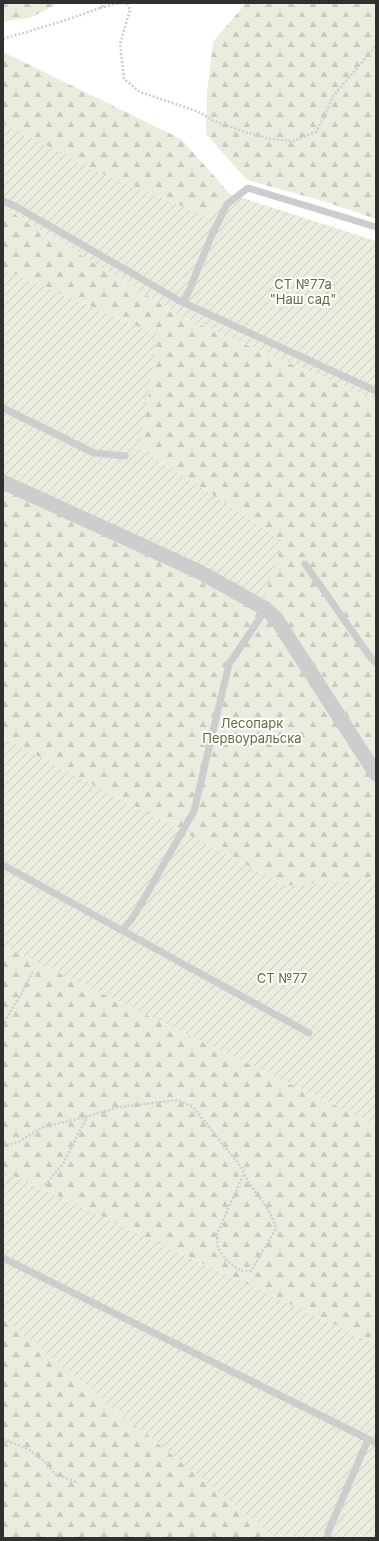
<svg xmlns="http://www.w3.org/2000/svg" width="379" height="1541" viewBox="0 0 379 1541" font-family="Inter,sans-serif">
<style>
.forest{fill:url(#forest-firs)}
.garden{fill:url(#garden-furrows)}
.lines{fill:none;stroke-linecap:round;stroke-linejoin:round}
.path{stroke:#cdcdcd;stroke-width:2.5;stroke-dasharray:2 2;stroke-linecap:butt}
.lane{stroke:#cdcdcd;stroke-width:7}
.street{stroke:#cdcdcd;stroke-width:15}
.labels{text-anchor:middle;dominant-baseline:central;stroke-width:4;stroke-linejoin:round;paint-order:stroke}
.park-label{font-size:13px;fill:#5e6e3b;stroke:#fff}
</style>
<defs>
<pattern id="forest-firs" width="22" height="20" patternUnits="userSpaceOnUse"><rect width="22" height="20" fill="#e9edde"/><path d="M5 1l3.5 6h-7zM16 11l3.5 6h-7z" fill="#c8ccbf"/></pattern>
<pattern id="garden-furrows" width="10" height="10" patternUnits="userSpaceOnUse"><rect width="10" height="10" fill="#e9edde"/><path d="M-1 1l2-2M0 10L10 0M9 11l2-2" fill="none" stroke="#c8ccbf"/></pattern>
</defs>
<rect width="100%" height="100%" fill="#fff"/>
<path class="forest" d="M 3,3 L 59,3 L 30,18 L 3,21 Z
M 246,3 L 376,3 L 376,219 L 326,202 L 247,180 L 206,134 L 207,93 L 213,42 Z
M 3,52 L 181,139 L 230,194 L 208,217 L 93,170 L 3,123 Z
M 3,207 L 184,318 L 376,400 L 376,878 L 286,886 L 3,738 L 3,477 L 283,541 L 140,448 L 158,335 L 3,269 Z
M 3,946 L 376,1125 L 376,1344 L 3,1171 Z
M 3,1318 L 275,1538 L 3,1538 Z"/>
<path class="garden" d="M 3,123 L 93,170 L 208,217 L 230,194 L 376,241 L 376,400 L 184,318 L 3,207 Z
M 3,269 L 158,335 L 140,448 L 283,541 L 261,607 L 3,477 Z
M 3,738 L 286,886 L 376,878 L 376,1125 L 3,946 Z
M 3,1171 L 376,1344 L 376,1538 L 275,1538 L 3,1318 Z"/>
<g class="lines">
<path class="path" d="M 100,8 L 118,3 L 127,3 L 130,10 L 120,44 L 124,79 L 140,92 L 199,112 L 214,121 L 245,132 L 270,139 L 294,141 L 316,132 L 325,115 L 333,96 L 376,46
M 3,39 L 63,21 L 100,8 L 106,3
M 3,1026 L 5,1020 L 22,993 L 33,971
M 3,1146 L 18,1142 L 43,1127 L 85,1117 L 119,1107 L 177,1100 L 193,1107 L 241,1167 C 244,1172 246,1179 250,1184 C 261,1201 270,1208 276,1228 L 251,1271 L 241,1271 L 227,1261 L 218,1248 L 217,1234 L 244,1173
M 45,1185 L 63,1164 L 87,1117
M 3,1439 L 28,1449 L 45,1462 L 55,1474 L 78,1483"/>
<path class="lane" d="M 3,201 L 15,206 L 180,301 L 376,391
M 183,302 L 189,291 L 211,237 L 227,204 L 248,188 L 376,227
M 3,408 L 94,453 L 125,456
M 305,564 L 371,658 L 376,663
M 3,865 L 309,1033
M 122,930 L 131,920 L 141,904 L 194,811 L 229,664 L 266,609
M 3,1258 L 376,1443
M 328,1538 L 328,1532 L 331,1525 L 368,1440"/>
<path class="street" d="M 3,482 L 200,572 L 266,609 L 277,620 L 376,774"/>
</g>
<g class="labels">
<g class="park-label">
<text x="303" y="284">СТ №77а<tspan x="303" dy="15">"Наш сад"</tspan></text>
<text x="252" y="723">Лесопарк<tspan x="252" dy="15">Первоуральска</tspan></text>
<text x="282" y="978">СТ №77</text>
</g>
</g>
<rect width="379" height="1541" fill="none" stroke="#303030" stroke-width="8"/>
</svg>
